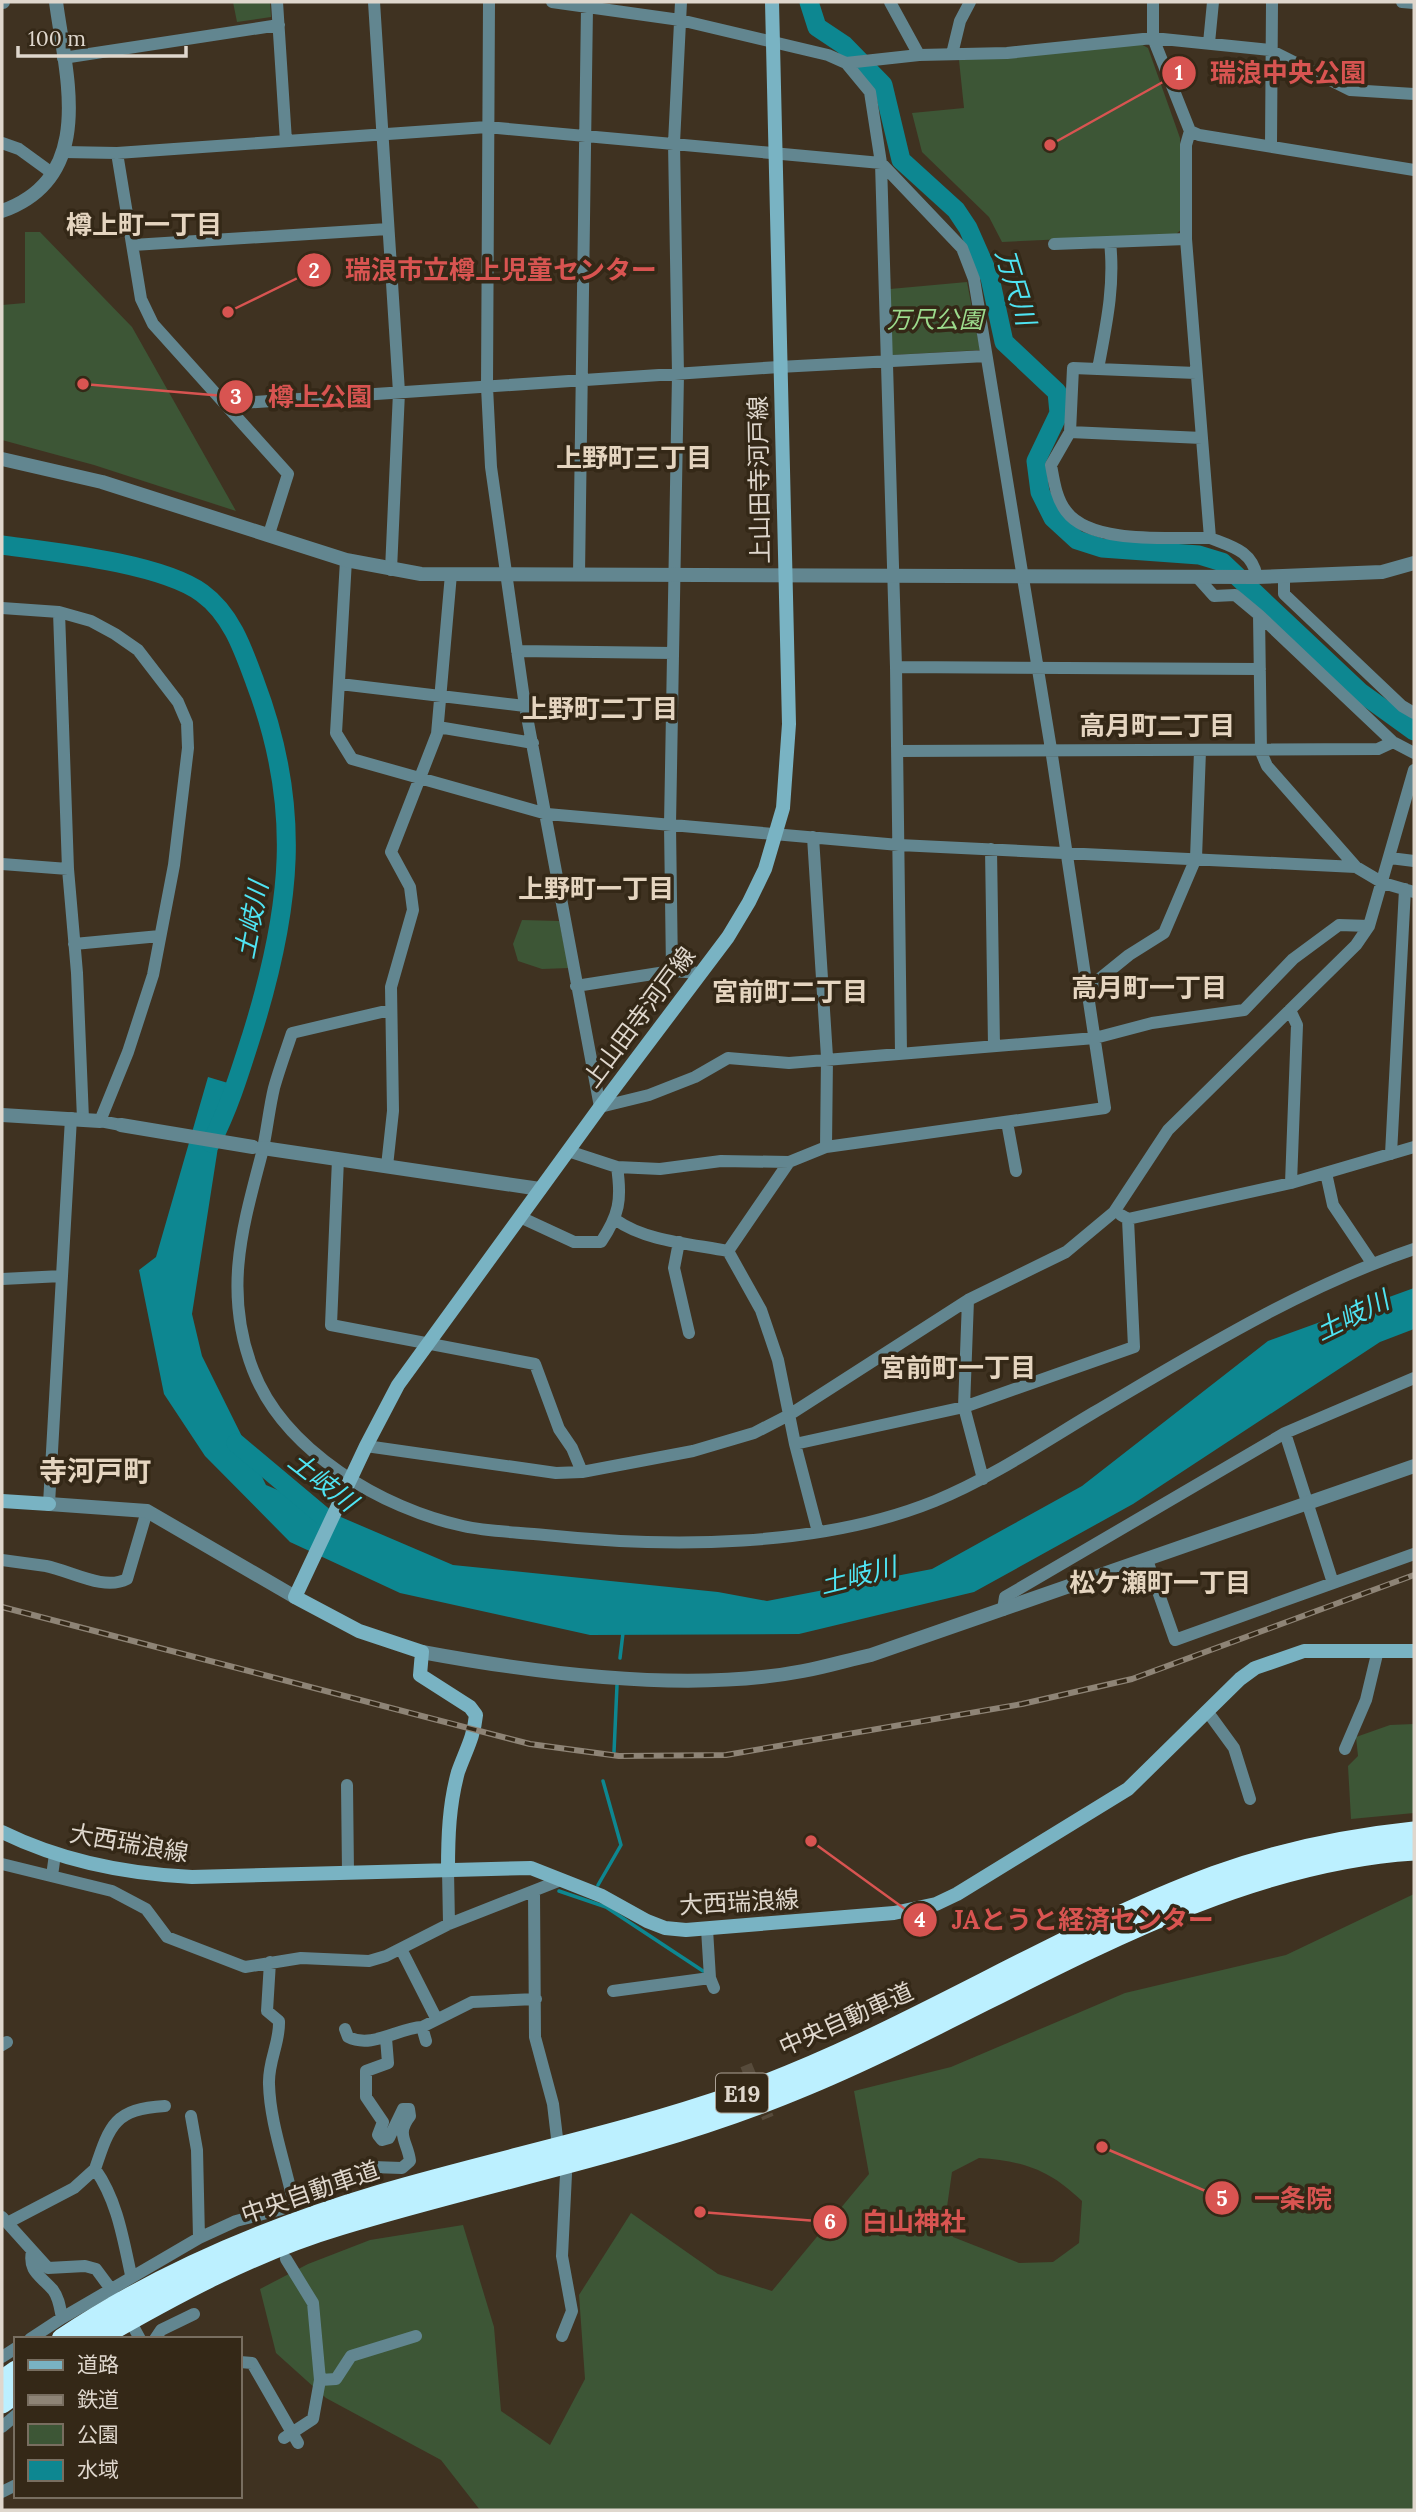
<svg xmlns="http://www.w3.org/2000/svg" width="1416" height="2512" viewBox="0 0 1416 2512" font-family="Lora,'Noto Sans JP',serif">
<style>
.green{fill:#3d5636;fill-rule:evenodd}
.water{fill:#0d8791}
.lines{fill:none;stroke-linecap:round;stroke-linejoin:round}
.stream{stroke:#0d8791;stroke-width:3.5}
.river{stroke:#0d8791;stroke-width:19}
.minor-tunnel{stroke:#574b3b;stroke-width:12;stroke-dasharray:12 6;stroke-linecap:butt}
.minor{stroke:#628690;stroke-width:12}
.tertiary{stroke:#628690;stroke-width:14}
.secondary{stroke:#79b3c3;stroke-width:14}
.motorway{stroke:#bcf0ff;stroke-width:21}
.rail-casing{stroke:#8e8476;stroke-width:6}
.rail{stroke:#342817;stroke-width:3.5;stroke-dasharray:10;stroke-linecap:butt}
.labels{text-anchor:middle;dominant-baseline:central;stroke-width:7;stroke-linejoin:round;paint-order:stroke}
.shield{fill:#342817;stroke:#aca296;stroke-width:2}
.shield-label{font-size:23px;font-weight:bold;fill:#dfd7cd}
.park-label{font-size:24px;font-style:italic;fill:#9cdb8c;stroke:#342817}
.street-label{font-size:24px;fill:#dfd7cd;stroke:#342817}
.neighbourhood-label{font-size:26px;font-weight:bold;fill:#e5d5c0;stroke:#342817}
.water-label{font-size:26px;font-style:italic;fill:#4fe4f3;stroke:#342817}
.quarter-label{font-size:28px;font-weight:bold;fill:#e5d5c0;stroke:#342817}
.leader{fill:none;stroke:#d85451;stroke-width:2.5}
.callout-dot{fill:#d85451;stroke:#342817;stroke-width:2.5}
.mark-label{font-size:21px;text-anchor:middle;font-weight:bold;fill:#fff}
.callout-label{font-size:26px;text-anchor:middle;font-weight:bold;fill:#d85451;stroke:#342817;stroke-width:7;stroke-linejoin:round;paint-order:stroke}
</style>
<rect width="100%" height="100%" fill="#3f3221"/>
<path class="green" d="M 233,2 L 270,2 L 271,17 L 237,22 Z
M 1139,43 L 1148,48 L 1180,138 L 1182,229 L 1176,234 L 1002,242 L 989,217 L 922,152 L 912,113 L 964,108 L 959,60 Z
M 25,232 L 40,232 L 132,327 L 236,511 L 94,465 L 2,440 L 2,305 L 25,303 Z
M 967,282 L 980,350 L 892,355 L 890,289 Z
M 522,920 L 559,921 L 569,968 L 542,969 L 518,961 L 513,944 Z
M 1414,1724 L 1414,1813 L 1351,1819 L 1348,1766 L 1358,1756 L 1356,1737 L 1390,1725 Z
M 1414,1894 L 1414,2510 L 480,2510 L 441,2460 L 326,2398 L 276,2353 L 260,2289 L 308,2264 L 370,2240 L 463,2225 L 494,2327 L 501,2411 L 550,2445 L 585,2379 L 579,2295 L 631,2213 L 718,2274 L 772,2291 L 869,2174 L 854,2091 L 951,2067 L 1125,1993 L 1286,1955 ZM 979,2158 C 1023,2161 1049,2169 1082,2201 L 1079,2243 L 1053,2262 L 1019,2263 L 953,2237 L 946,2214 L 952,2172 Z"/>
<path class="water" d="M 208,1077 L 228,1083 L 192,1314 L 202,1356 L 266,1485 L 453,1565 L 718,1592 L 767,1601 L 932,1569 L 1082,1486 L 1268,1341 L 1414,1288 L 1414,1329 L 1380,1342 L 1133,1504 L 974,1592 L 799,1634 L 590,1635 L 400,1593 L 290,1542 L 205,1456 L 164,1394 L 139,1270 L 156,1257 Z"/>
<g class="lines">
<path class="stream" d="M 620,1658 L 623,1633
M 614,1752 L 617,1685
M 598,1885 L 621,1845 L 603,1781
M 559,1891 L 606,1907 L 703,1971"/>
<path class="river" d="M 809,2 L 817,27 L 844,45 L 883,85 L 901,160 L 956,210 L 968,228 L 990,278 L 1004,342 L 1057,392 L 1059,413 L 1036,461 L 1040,492 L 1053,518 L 1077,540 L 1102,548 L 1199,555 L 1222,562 L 1360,692 L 1414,731
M 2,545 C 53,552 161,563 202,593 C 231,614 243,649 255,682 C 303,808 291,909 252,1034 C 240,1072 229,1108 211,1143
M 236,1443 L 323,1516"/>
<path class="minor-tunnel" d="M 746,2065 L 768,2118"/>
<path class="minor" d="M 277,2 L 286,141
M 374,2 L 399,392 L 391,570
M 489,2 L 487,387 L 491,467 L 525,706 L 600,1107 L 649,1095 L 695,1077 L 728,1058 L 789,1063 L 1095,1038 L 1152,1023 L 1244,1010 L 1293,959 L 1339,925 L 1369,926
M 552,2 L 680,20 L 828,55 L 846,63 L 870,92 L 881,163 L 896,667 L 901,1053
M 681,2 L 674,143 L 678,374 L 670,825 L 672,971 L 700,973
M 890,2 L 919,55 L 1007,53 L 1153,38 L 1270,50 L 1350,90 L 1414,94
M 1153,2 L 1153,38 L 1190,131 L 1186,145 L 1186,239 L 1210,538 C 1233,547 1252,551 1257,577
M 1402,2 L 1414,3
M 1209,43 L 1213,2
M 952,54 L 960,21 L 970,2
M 63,58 L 279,25
M 846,63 L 919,55
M 1190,131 L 1199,135 L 1414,170
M 2,143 L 19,149 L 52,173
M 1271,145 L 1272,2
M 64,152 L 117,153 L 487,127 L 881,163 L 962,248 L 974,279 L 1051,749 L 1105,1108 L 826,1147 L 789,1162 L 721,1161 L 660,1169 L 617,1167 L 568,1151
M 117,153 L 141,299 L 153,324 L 288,474 L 269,534
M 1054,244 L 1186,239
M 133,245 L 388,229
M 1098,369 C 1106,326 1115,286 1110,242
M 1196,373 L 1073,368 L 1070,432 L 1051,465 C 1054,481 1056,498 1066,511 C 1091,545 1171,537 1210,538
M 226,404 L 779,367 L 986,356
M 1070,432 L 1202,438
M 346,560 L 336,733 L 352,759 L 547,814 L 899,845 L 1356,867
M 579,575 L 587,7
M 1197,577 L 1214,596 L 1235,595 L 1259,615 L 1261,752 L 1267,766 L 1356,867 L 1383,883 L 1414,892
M 1284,577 L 1284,594 L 1402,706 L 1414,713
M 2,608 L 59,612 L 91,621 L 115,634 L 138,650 L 178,702 L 187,723 L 188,748 L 174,865 L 153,975 L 128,1052 L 100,1121 L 121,1125
M 59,612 L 68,869 L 77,973 L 83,1119
M 1259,615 L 1393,742 L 1414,753
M 517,651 L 673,653
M 896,667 L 1260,669
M 340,684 L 525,706
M 438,727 L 533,743
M 898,751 L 1378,749 L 1393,742
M 813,837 L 827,1057 L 826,1147
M 991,849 L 994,1046
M 1390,858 L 1414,861
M 2,864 L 68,869
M 74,944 L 160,936
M 576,986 L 672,971
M 1087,989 L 1129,955 L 1164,933 L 1196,858 L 1200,751
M 390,1010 L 292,1033 C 286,1051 279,1070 274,1088 C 269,1109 267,1131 262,1153 C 242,1229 223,1292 253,1370 C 284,1451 383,1509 463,1526 C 490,1532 518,1532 545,1535 C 668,1548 819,1548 935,1501 C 991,1478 1041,1444 1093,1413 C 1195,1353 1301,1287 1414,1249
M 1290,1010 L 1297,1025 L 1291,1183
M 1007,1122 L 1016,1171
M 1391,1154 L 1405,889
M 338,1159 L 331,1325 L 535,1364 L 559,1429 L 572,1448 L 582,1472
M 387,1166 L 393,1111 L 391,987 L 413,910 L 410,887 L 391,852 L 437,734 L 451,574
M 1326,1173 L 1333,1205 L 1372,1263
M 1121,1215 L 1128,1219 L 1291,1183 L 1414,1147
M 520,1217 L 574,1242 L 601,1242 C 619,1215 622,1200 617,1167
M 616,1220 C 645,1241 692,1244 728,1251
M 679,1242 L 674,1268 L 689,1333
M 728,1251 L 761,1310 L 778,1360 L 795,1444 L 818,1532
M 728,1251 L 789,1162
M 2,1279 L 62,1276
M 968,1300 L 964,1407 L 983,1479
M 1285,1433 L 1333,1583 L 1414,1554
M 795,1444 L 964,1407 L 1134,1347 L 1128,1219
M 366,1446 L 556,1473 L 582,1472 L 693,1451 L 754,1433 L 789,1415 L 968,1300 L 1066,1252 L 1114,1212 L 1168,1130 L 1356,945 L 1369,926 L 1414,770
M 49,1504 L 71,1118
M 2,1560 C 17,1562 32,1564 46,1566 C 71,1571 104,1591 127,1579 L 147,1511
M 1147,1560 L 1175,1640 L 1333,1583
M 1003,1610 L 1005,1597 L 1285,1433 L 1414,1378
M 1207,1711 L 1234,1748 L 1250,1799
M 1345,1749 L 1366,1700 L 1378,1650
M 347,1785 L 348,1873
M 2,1864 L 112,1891 L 146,1909 L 167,1937 L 245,1967 L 301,1958 L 369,1961 L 386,1956 L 449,1924 L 561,1880
M 448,1870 L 449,1924
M 52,1876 L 55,1854
M 534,1891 L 535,2037 L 553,2104 L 557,2138
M 707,1929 L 710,1978 L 714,1988
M 401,1949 L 436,2018
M 270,1962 L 267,2011 L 279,2021 C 280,2043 268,2061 269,2084 C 270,2123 285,2162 293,2201
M 613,1991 L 710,1978
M 345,2029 L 348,2037 C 372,2049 398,2028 422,2027
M 426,2041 L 422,2027 L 472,2002 L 536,1999
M 2,2045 L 7,2042
M 191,2116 L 197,2150 L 199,2238
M 95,2169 C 110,2124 115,2109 165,2106
M 373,2170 L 372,2167 L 402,2168 L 410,2161 C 408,2142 395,2135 410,2116 L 409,2109 L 403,2109 L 389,2138 L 382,2140 L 378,2135 L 383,2122 L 366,2097 L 366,2071 L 388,2063 L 386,2038
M 2,2217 L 48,2268 L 85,2266 L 96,2269 L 116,2296
M 9,2222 L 74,2188 L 95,2169 C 117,2200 123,2238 131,2275
M 32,2251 C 28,2272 40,2275 53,2290 C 59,2298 60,2308 62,2318 L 199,2238 L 236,2221 L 282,2209
M 127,2315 L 140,2339
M 562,2336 L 572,2311 L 562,2256 L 566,2174
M 30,2339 L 62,2318
M 155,2339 L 161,2330 L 194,2314
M 2,2357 L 16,2348
M 240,2362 L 252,2363 L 298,2443
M 320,2380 L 336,2379 L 351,2356 L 416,2336
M 2,2427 L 16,2415
M 284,2438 L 313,2419 L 320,2380 L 313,2303 L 286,2259
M 2,2492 L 16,2485"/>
<path class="tertiary" d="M 2,2 L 3,2
M 2,211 C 97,177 66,77 56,2
M 2,459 L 102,482 L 346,560 L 421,574 L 1257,577 L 1382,572 L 1414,563
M 2,1115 L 100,1121
M 121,1125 L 253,1147
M 263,1148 L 540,1189
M 49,1504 L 147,1511 L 295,1597
M 422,1652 C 535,1673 689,1693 803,1671 C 826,1667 848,1660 871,1655 L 1414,1466"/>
<path class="secondary" d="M 2,1501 L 49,1504
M 2,1832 C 61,1861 127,1874 192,1877 L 531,1868 L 602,1896 L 647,1921 L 665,1928 L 686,1930 L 894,1913 L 936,1904 L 957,1894 L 1128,1789 L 1240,1679 L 1255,1668 L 1304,1651 L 1414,1651
M 448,1870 C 448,1837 449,1805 458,1772 C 465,1752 474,1737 476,1715 L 470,1707 L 420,1675 L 422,1652 L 359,1631 L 295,1597 L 366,1446 L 398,1385 L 600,1107 L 728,937 L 749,902 L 765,869 L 783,808 L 789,724 L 772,2"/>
<path class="motorway" d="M 62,2339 C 159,2274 269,2228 380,2195 C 499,2160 621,2136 738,2095 C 904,2036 1051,1937 1215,1876 C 1279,1853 1347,1839 1414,1832
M 96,2339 C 174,2294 253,2251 340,2225 C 487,2180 639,2152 782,2095 C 987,2015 1191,1864 1414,1850
M 2,2381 L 16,2371
M 2,2403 L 16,2393"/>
<defs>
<path id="rail" d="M 2,1607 L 530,1744 L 619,1756 L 726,1755 L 1022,1704 L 1132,1679 L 1414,1575"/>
</defs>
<use href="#rail" class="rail-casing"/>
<use href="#rail" class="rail"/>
</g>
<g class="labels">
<rect class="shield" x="716" y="2073.5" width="52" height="39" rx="5"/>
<g class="shield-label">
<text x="742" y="2093">E19</text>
</g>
<g class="park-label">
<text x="935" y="319">万尺公園</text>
</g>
<g class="street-label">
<text transform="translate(759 480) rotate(-91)">上山田寺河戸線</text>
<text transform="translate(639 1017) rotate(-53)">上山田寺河戸線</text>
<text transform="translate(129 1843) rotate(10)">大西瑞浪線</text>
<text transform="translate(739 1902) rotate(-3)">大西瑞浪線</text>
<text transform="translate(846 2019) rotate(-24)">中央自動車道</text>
<text transform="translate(310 2192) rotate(-19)">中央自動車道</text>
</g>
<g class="neighbourhood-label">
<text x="144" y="224">樽上町一丁目</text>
<text x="634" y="457">上野町三丁目</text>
<text x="600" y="708">上野町二丁目</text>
<text x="1157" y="725">高月町二丁目</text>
<text x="596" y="888">上野町一丁目</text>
<text x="1149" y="987">高月町一丁目</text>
<text x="790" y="991">宮前町二丁目</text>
<text x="958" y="1367">宮前町一丁目</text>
<text x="1160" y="1582">松ケ瀬町一丁目</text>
</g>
<g class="water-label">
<text transform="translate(1016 287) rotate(73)">万尺川</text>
<text transform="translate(251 920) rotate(-79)">土岐川</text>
<text transform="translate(1352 1315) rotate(-26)">土岐川</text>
<text transform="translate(323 1481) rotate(38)">土岐川</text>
<text transform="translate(858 1575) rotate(-14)">土岐川</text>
</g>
<g class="quarter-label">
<text x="95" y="1471">寺河戸町</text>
</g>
</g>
<path class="leader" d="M1050 145L1179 73M228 312L314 270M83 384L236 397M811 1841L920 1920M1102 2147L1222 2198M700 2212L830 2222"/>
<g class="callout-dot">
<circle cx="1050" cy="145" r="7"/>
<circle cx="228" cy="312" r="7"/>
<circle cx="83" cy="384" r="7"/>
<circle cx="811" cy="1841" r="7"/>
<circle cx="1102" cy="2147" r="7"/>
<circle cx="700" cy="2212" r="7"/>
<circle cx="1179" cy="73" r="18"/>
<circle cx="314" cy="270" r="18"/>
<circle cx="236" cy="397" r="18"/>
<circle cx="920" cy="1920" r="18"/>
<circle cx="1222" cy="2198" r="18"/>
<circle cx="830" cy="2222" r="18"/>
</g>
<g class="mark-label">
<text x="1179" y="80">1</text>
<text x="314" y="278">2</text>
<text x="236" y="404">3</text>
<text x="920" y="1927">4</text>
<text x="1222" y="2206">5</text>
<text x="830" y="2229">6</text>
</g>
<g class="callout-label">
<text x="1288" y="82">瑞浪中央公園</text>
<text x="501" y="279">瑞浪市立樽上児童センター</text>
<text x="320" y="406">樽上公園</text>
<text x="1083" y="1929">JAとうと経済センター</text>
<text x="1293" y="2208">一条院</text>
<text x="914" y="2231">白山神社</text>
</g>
<rect width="1416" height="2512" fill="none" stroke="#dfd7cd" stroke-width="7"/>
<rect x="14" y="2337" width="228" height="161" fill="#342817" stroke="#786e60" stroke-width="2"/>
<rect x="28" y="2360" width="35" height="10" fill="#79b3c3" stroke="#786e60" stroke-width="2"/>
<text x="77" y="2372" font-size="21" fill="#dfd7cd">道路</text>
<rect x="28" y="2395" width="35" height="10" fill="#8e8476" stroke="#786e60" stroke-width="2"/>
<text x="77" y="2407" font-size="21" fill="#dfd7cd">鉄道</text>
<rect x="28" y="2424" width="35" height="21" fill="#3d5636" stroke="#786e60" stroke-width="2"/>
<text x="77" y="2442" font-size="21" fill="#dfd7cd">公園</text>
<rect x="28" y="2460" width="35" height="21" fill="#0d8791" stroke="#786e60" stroke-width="2"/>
<text x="77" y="2477" font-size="21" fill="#dfd7cd">水域</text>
<path d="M18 46v10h168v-10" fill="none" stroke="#dfd7cd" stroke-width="3.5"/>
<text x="28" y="46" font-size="21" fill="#dfd7cd" stroke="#342817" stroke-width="5" paint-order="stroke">100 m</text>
</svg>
